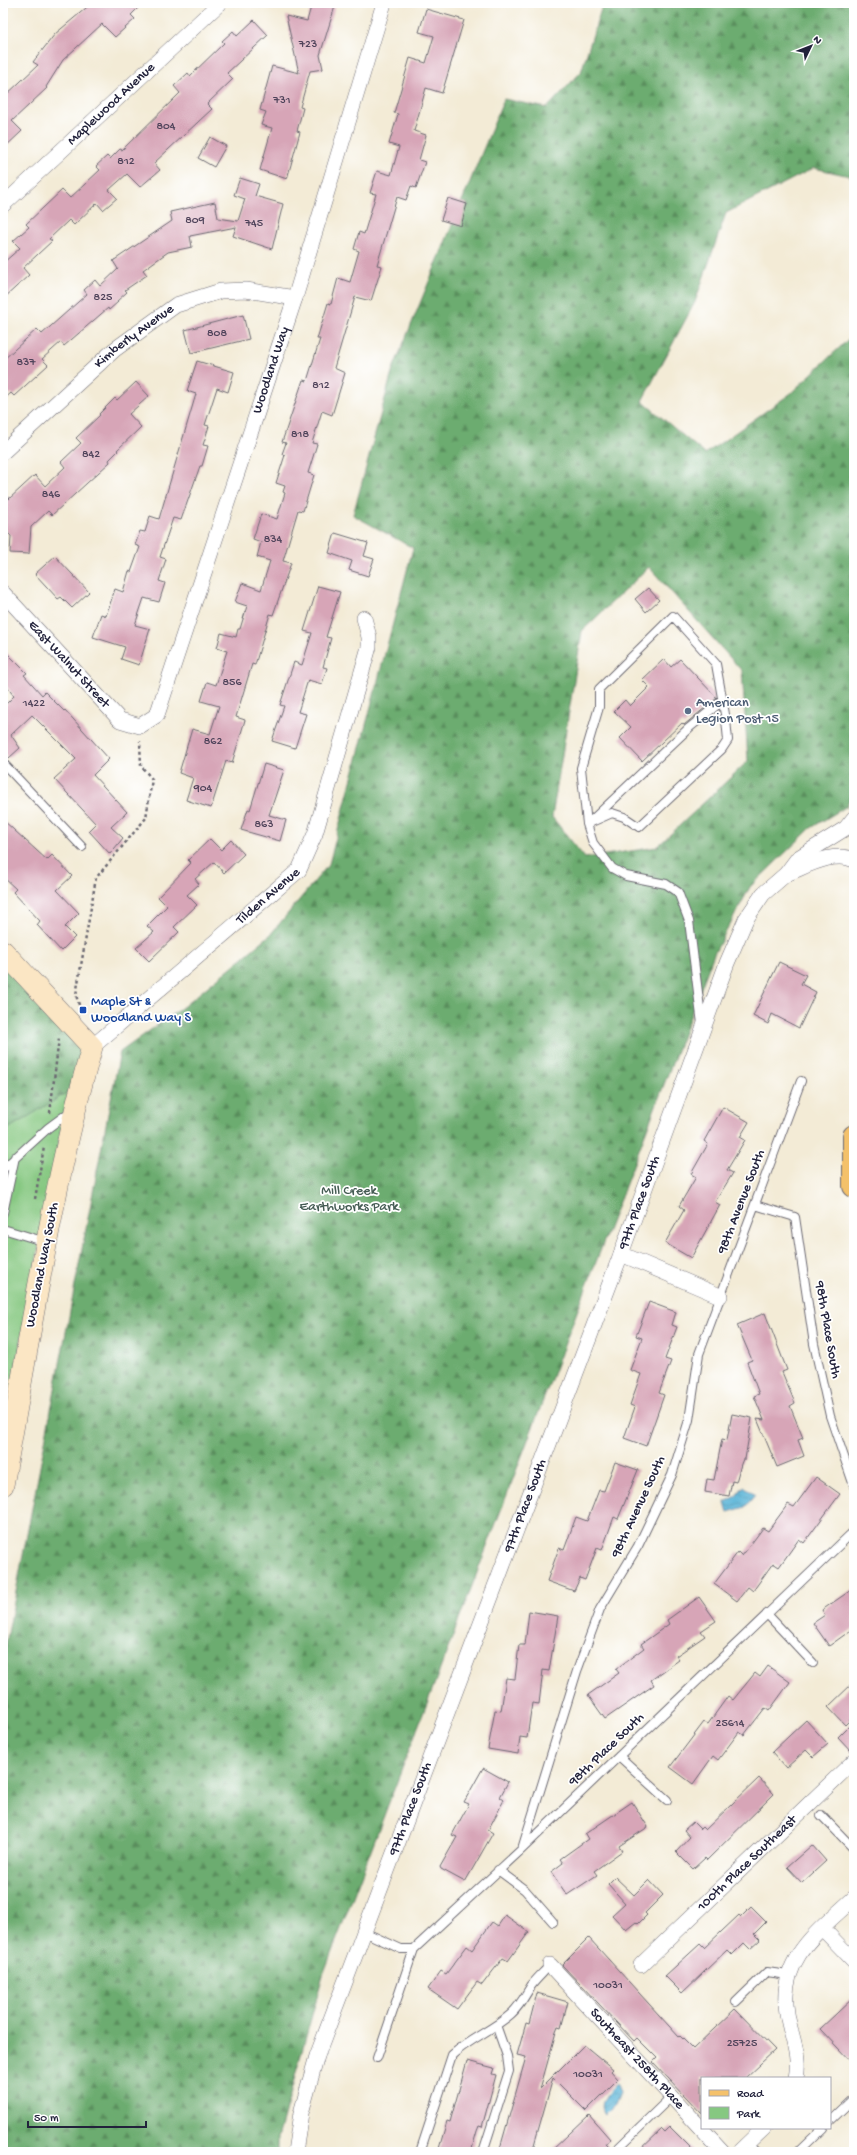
<svg xmlns="http://www.w3.org/2000/svg" width="857" height="2155" viewBox="0 0 857 2155" font-family="'Gochi Hand',sans-serif">
<style>
.green{fill:#86c881;stroke:#54755e}
.forest{fill:url(#forest-firs);stroke:#476755;fill-rule:evenodd}
.water{fill:url(#water-waves);stroke:#3e6b89}
.building{fill:#d7a5b7}
.lines{fill:none;stroke-linecap:round;stroke-linejoin:round}
.lane-casing{stroke:#6b6871;stroke-width:10}
.street-casing{stroke:#6b6871;stroke-width:16}
.secondary-casing{stroke:#6b6871;stroke-width:22}
.primary-casing{stroke:#6b6871;stroke-width:24}
.path{stroke:#6b6871;stroke-width:2.5;stroke-dasharray:3 3;stroke-linecap:butt}
.lane{stroke:#fff;stroke-width:8}
.street{stroke:#fff;stroke-width:15}
.secondary{stroke:#fbe6c4;stroke-width:21}
.primary{stroke:#f4c16b;stroke-width:22}
.service-dot{fill:#5c6f8a;stroke:#fff;stroke-width:1.5}
.transit-dot{fill:#1a4fb4;stroke:#fff;stroke-width:1.5}
.labels{text-anchor:middle;dominant-baseline:central;stroke-width:3.5;stroke-linejoin:round;paint-order:stroke}
.number-label{font-size:12px;fill:#4f435a}
.street-label{font-size:14px;fill:#22223b;stroke:#fff}
.service-label{font-size:14px;fill:#4e5e75;stroke:#fff;text-anchor:start}
.transit-label{font-size:14px;fill:#164399;stroke:#fff;text-anchor:start}
.park-label{font-size:14px;fill:#455c54;stroke:#fff}
</style>
<defs>
<pattern id="forest-firs" width="22" height="20" patternUnits="userSpaceOnUse"><rect width="22" height="20" fill="#6cac6f"/><path d="M5 1l3.5 6h-7zM16 11l3.5 6h-7z" fill="#588c5c"/></pattern>
<pattern id="water-waves" width="16" height="10" patternUnits="userSpaceOnUse"><rect width="16" height="10" fill="#59b4d7"/><path d="M0 5q4-4 8 0t8 0" fill="none" stroke="#4992b0"/></pattern>
</defs>
<rect width="100%" height="100%" fill="#fff"/>
<filter id="ink" filterUnits="userSpaceOnUse"><feTurbulence type="fractalNoise" baseFrequency=".025" numOctaves="2"/><feDisplacementMap in="SourceGraphic" scale="8" xChannelSelector="R" yChannelSelector="G"/><feConvolveMatrix kernelMatrix="1 2 1 2 8 2 1 2 1" color-interpolation-filters="sRGB"/></filter>
<filter id="wash" filterUnits="userSpaceOnUse"><feTurbulence type="fractalNoise" baseFrequency=".012" numOctaves="4" result="noise"/><feDisplacementMap in="SourceGraphic" scale="16" xChannelSelector="R" yChannelSelector="G"/><feGaussianBlur stdDeviation="0.9" result="paint"/><feColorMatrix in="noise" values="0 0 0 0 0 0 0 0 0 0 0 0 0 0 0 0 0 1.4 0 .05"/><feComposite in="paint" operator="in"/></filter>
<g filter="url(#wash)">
<rect width="100%" height="100%" fill="#f3ebd6"/>
<path class="green" d="M 68,1092 L 3,1437 L 3,1130 Z"/>
<path class="forest" d="M 603,3 L 854,3 L 854,177 L 814,168 L 726,213 L 695,302 L 642,401 L 705,454 L 790,394 L 854,334 L 854,785 L 847,806 L 811,828 L 750,887 L 714,954 L 323,1975 L 278,2138 L 278,2152 L 3,2152 L 3,1659 L 120,1052 L 184,1006 L 270,935 L 329,864 L 413,548 L 353,515 L 393,369 L 504,99 L 547,108 L 581,72 ZM 649,567 L 742,671 L 748,761 L 657,847 L 585,858 L 552,817 L 582,631 Z
M 3,951 L 92,1047 L 68,1092 L 3,1132 Z"/>
<path class="water" d="M 744,1486 L 755,1495 L 745,1507 L 728,1512 L 725,1502 L 735,1497 Z
M 616,2084 L 620,2093 L 615,2105 L 605,2115 C 597,2104 608,2092 616,2084 Z"/>
<g id="blocks">
<path class="building" d="M 92,3 L 143,3 L 131,15 L 135,19 L 115,37 L 102,24 L 63,60 L 46,87 L 47,88 L 12,121 L 22,131 L 3,149 L 3,98 L 38,65 L 33,62 L 55,34 Z
M 312,3 L 336,3 L 320,55 L 323,69 L 310,71 L 300,107 L 303,108 L 297,131 L 300,132 L 287,179 L 260,170 L 272,128 L 261,125 L 266,112 L 260,110 L 272,66 L 299,73 L 286,16 L 307,21 Z
M 426,9 L 464,20 L 442,93 L 426,88 L 414,131 L 426,135 L 419,160 L 425,162 L 416,188 L 411,186 L 406,200 L 397,197 L 377,265 L 382,266 L 371,301 L 355,297 L 334,368 L 345,373 L 332,415 L 322,411 L 312,443 L 317,444 L 308,473 L 314,475 L 303,511 L 298,510 L 283,561 L 291,563 L 273,615 L 270,614 L 255,665 L 252,664 L 236,717 L 245,720 L 232,763 L 226,761 L 211,808 L 186,800 L 193,778 L 179,773 L 192,729 L 210,734 L 219,706 L 201,701 L 207,682 L 216,685 L 227,651 L 217,648 L 221,633 L 236,637 L 238,629 L 240,629 L 247,606 L 235,602 L 242,583 L 261,590 L 270,561 L 257,557 L 261,542 L 253,539 L 261,514 L 277,519 L 285,493 L 283,492 L 285,486 L 276,483 L 285,455 L 282,454 L 286,443 L 282,442 L 303,380 L 307,381 L 320,339 L 317,339 L 328,303 L 331,304 L 338,278 L 350,282 L 359,251 L 354,249 L 359,232 L 364,234 L 376,194 L 370,193 L 377,171 L 391,175 L 399,147 L 389,144 L 398,114 L 394,113 L 410,58 L 426,63 L 434,36 L 419,32 Z
M 254,20 L 268,35 L 227,73 L 233,79 L 207,104 L 212,109 L 154,163 L 160,170 L 140,187 L 127,174 L 109,190 L 117,198 L 103,210 L 97,203 L 74,225 L 69,220 L 49,239 L 52,241 L 23,268 L 29,275 L 3,299 L 3,263 L 20,248 L 13,241 L 29,227 L 26,224 L 62,190 L 70,198 L 100,170 L 96,166 L 107,156 L 110,159 L 120,149 L 122,150 L 180,93 L 174,86 L 188,73 L 190,76 L 224,43 L 222,41 L 233,31 L 237,36 Z
M 210,137 L 226,146 L 214,167 L 198,158 Z
M 240,178 L 259,184 L 255,196 L 283,204 L 272,249 L 233,236 L 236,227 L 190,236 L 192,247 L 168,252 L 143,270 L 147,275 L 125,290 L 127,292 L 117,301 L 118,302 L 109,310 L 108,308 L 64,346 L 61,342 L 42,359 L 48,365 L 14,396 L 11,393 L 3,400 L 3,360 L 37,329 L 42,334 L 87,294 L 84,290 L 95,280 L 100,286 L 118,269 L 113,261 L 172,221 L 170,212 L 215,202 L 218,218 L 238,221 L 245,199 L 234,195 Z
M 448,198 L 467,204 L 461,226 L 441,220 Z
M 243,315 L 249,339 L 191,353 L 185,330 Z
M 197,361 L 234,372 L 228,392 L 217,388 L 205,425 L 209,426 L 203,445 L 208,446 L 202,466 L 200,466 L 181,520 L 173,518 L 160,557 L 166,559 L 159,581 L 165,583 L 159,602 L 144,598 L 135,625 L 150,629 L 139,665 L 121,659 L 125,647 L 93,637 L 101,614 L 106,616 L 115,589 L 123,592 L 129,571 L 131,572 L 140,547 L 135,545 L 140,531 L 145,532 L 150,516 L 159,519 L 196,394 L 187,391 Z
M 136,382 L 149,396 L 129,414 L 141,427 L 117,450 L 118,451 L 109,460 L 110,462 L 52,515 L 48,511 L 31,527 L 29,554 L 10,553 L 11,536 L 3,528 L 3,492 L 9,499 L 35,475 L 45,486 L 65,467 L 61,462 L 81,443 L 76,438 L 100,415 L 99,414 L 115,398 L 117,400 Z
M 335,533 L 368,543 L 364,556 L 374,559 L 368,576 L 349,570 L 352,561 L 329,553 Z
M 55,556 L 89,592 L 72,608 L 61,597 L 58,599 L 35,574 Z
M 318,586 L 340,592 L 326,637 L 331,638 L 323,667 L 327,668 L 322,684 L 308,680 L 298,712 L 306,714 L 295,748 L 272,741 L 284,706 L 280,705 L 294,662 L 302,665 L 312,633 L 304,631 Z
M 648,588 L 659,600 L 646,612 L 635,599 Z
M 3,649 L 27,673 L 24,675 L 42,695 L 45,692 L 64,711 L 65,710 L 109,759 L 93,775 L 127,812 L 111,827 L 123,838 L 110,854 L 89,831 L 96,824 L 54,779 L 76,759 L 32,715 L 11,735 L 20,748 L 9,758 L 6,755 L 3,758 L 3,707 L 14,696 L 3,682 Z
M 664,659 L 671,667 L 680,659 L 717,698 L 684,725 L 682,723 L 642,761 L 620,738 L 631,727 L 614,711 L 625,700 L 630,706 L 649,687 L 642,680 Z
M 264,764 L 284,770 L 269,815 L 286,820 L 280,841 L 241,830 L 248,809 L 250,810 Z
M 3,820 L 47,860 L 52,855 L 72,876 L 57,890 L 79,913 L 65,927 L 75,937 L 61,951 L 37,925 L 40,921 L 13,892 L 16,889 L 3,877 Z
M 210,839 L 221,850 L 231,840 L 244,854 L 224,873 L 214,862 L 195,879 L 199,884 L 187,895 L 197,905 L 174,927 L 179,932 L 149,961 L 136,948 L 154,932 L 147,926 L 167,906 L 158,897 L 191,863 L 188,860 Z
M 779,962 L 806,975 L 801,984 L 816,992 L 799,1028 L 772,1014 L 768,1024 L 753,1016 Z
M 723,1107 L 749,1122 L 740,1137 L 745,1140 L 727,1170 L 733,1173 L 715,1202 L 720,1205 L 691,1258 L 665,1243 L 684,1210 L 679,1206 L 696,1177 L 691,1174 L 708,1144 L 704,1141 Z
M 649,1302 L 676,1312 L 672,1325 L 677,1327 L 665,1359 L 671,1361 L 659,1393 L 664,1395 L 646,1446 L 624,1438 L 635,1407 L 630,1405 L 641,1374 L 630,1370 L 642,1338 L 636,1336 Z
M 765,1313 L 787,1370 L 782,1372 L 795,1403 L 790,1406 L 803,1438 L 798,1440 L 804,1456 L 777,1467 L 757,1419 L 764,1420 L 754,1396 L 759,1394 L 747,1362 L 752,1360 L 737,1325 Z
M 732,1414 L 752,1418 L 745,1459 L 743,1459 L 741,1464 L 736,1482 L 732,1481 L 729,1496 L 705,1492 L 707,1479 L 714,1480 L 722,1439 L 727,1440 Z
M 615,1462 L 638,1470 L 618,1519 L 614,1517 L 602,1550 L 597,1548 L 585,1580 L 580,1578 L 574,1591 L 547,1581 L 559,1548 L 564,1550 L 576,1517 L 587,1521 L 599,1490 L 604,1491 Z
M 816,1477 L 840,1494 L 804,1543 L 799,1539 L 779,1567 L 773,1563 L 753,1591 L 748,1587 L 737,1601 L 714,1584 L 738,1552 L 742,1556 L 763,1528 L 768,1531 L 788,1504 L 794,1507 Z
M 854,1588 L 854,1628 L 829,1646 L 813,1623 L 825,1615 L 822,1610 Z
M 699,1597 L 716,1621 L 701,1631 L 705,1636 L 676,1656 L 679,1660 L 651,1680 L 654,1685 L 605,1719 L 588,1695 L 619,1673 L 616,1669 L 644,1648 L 641,1644 L 669,1624 L 667,1620 Z
M 529,1611 L 558,1616 L 549,1671 L 543,1670 L 539,1704 L 532,1703 L 527,1738 L 520,1737 L 518,1754 L 488,1749 L 495,1710 L 501,1711 L 506,1678 L 515,1679 L 519,1645 L 525,1645 Z
M 768,1666 L 790,1682 L 769,1711 L 765,1708 L 744,1735 L 739,1732 L 718,1760 L 713,1756 L 693,1784 L 670,1767 L 704,1722 L 708,1724 L 728,1696 L 733,1700 L 755,1673 L 760,1677 Z
M 854,1682 L 854,1716 L 845,1725 L 828,1707 Z
M 806,1720 L 828,1744 L 813,1757 L 806,1750 L 786,1768 L 772,1752 Z
M 854,1721 L 854,1752 L 852,1752 L 838,1737 Z
M 483,1768 L 508,1782 L 500,1797 L 504,1800 L 488,1830 L 493,1833 L 465,1882 L 441,1869 L 440,1867 L 457,1837 L 452,1835 L 469,1804 L 464,1802 Z
M 759,1778 L 774,1794 L 707,1860 L 705,1858 L 693,1869 L 676,1852 L 690,1837 L 684,1830 L 693,1822 L 700,1829 L 702,1827 L 705,1830 Z
M 632,1802 L 648,1827 L 619,1846 L 622,1851 L 594,1871 L 597,1875 L 567,1895 L 551,1872 L 563,1863 L 560,1859 L 588,1839 L 585,1834 Z
M 812,1845 L 826,1861 L 802,1883 L 787,1867 Z
M 615,1877 L 634,1895 L 649,1880 L 663,1895 L 645,1913 L 647,1915 L 638,1924 L 636,1922 L 626,1930 L 612,1915 L 625,1903 L 608,1884 Z
M 751,1907 L 766,1922 L 754,1934 L 760,1940 L 750,1949 L 744,1943 L 732,1955 L 727,1950 L 682,1993 L 665,1976 L 700,1944 L 704,1948 L 739,1915 L 741,1917 Z
M 505,1915 L 529,1932 L 508,1961 L 503,1958 L 482,1985 L 477,1982 L 457,2009 L 428,1989 L 441,1971 L 446,1974 L 467,1946 L 472,1950 L 492,1922 L 498,1926 Z
M 589,1938 L 679,2037 L 680,2036 L 693,2049 L 735,2009 L 775,2050 L 745,2078 L 702,2078 L 702,2114 L 653,2062 L 657,2058 L 637,2038 L 634,2041 L 562,1965 Z
M 537,1993 L 568,2002 L 561,2028 L 558,2027 L 556,2032 L 540,2089 L 584,2045 L 613,2069 L 611,2071 L 618,2079 L 586,2111 L 553,2078 L 532,2152 L 499,2152 L 526,2057 L 517,2055 L 526,2023 L 529,2024 Z
M 854,1997 L 854,2065 L 820,2029 Z
M 467,2061 L 494,2068 L 492,2074 L 496,2075 L 482,2127 L 479,2126 L 477,2131 L 471,2152 L 438,2152 L 447,2121 L 450,2122 Z
M 589,2115 L 610,2139 L 606,2144 L 610,2148 L 609,2152 L 550,2152 Z
M 670,2127 L 695,2152 L 638,2152 L 662,2129 L 665,2132 Z"/>
</g>
</g>
<g filter="url(#ink)">
<use href="#blocks" fill-opacity="0" stroke="#6b6871" stroke-width="1"/>
<g class="lines">
<defs>
<path id="lane" d="M 3,763 L 82,847
M 592,820 L 689,728 L 722,701
M 587,824 L 612,813 L 624,817 L 639,827 L 722,749 L 728,740 L 726,720 L 716,664 L 673,616 L 599,689 L 599,707 L 581,768 L 587,824 L 593,843 L 612,868 L 626,876 L 666,884 L 678,892 L 689,921 L 702,1024
M 3,1169 L 48,1128 L 71,1111
M 755,1205 L 795,1217 L 814,1344 L 830,1416 L 854,1486
M 3,1213 L 15,1157
M 3,1229 L 46,1242
M 767,1614 L 813,1663
M 619,1756 L 667,1800
M 821,1815 L 854,1849
M 522,1849 L 577,1671 L 600,1609 L 638,1546 L 672,1475 L 689,1420 L 699,1354 L 801,1081
M 498,1870 L 525,1890 L 553,1922
M 364,1932 L 401,1949 L 414,1949 L 522,1849 L 854,1531
M 736,2002 L 767,1972 L 788,1975
M 377,2058 L 414,1949
M 830,2121 L 854,2098
M 747,2145 L 755,2152
M 420,2152 L 452,2055 C 469,2039 493,2030 511,2014 C 520,2006 525,1996 531,1986 C 536,1979 544,1972 550,1965
M 483,2152 L 509,2071 L 507,2056 L 496,2025
M 614,2152 L 672,2096
M 798,2152 L 823,2128"/>
<g id="street">
<path id="s1" d="M 3,205 L 220,3"/>
<path id="s2" d="M 3,452 L 114,350 L 176,305 L 221,291 L 246,290 L 295,298"/>
<path id="s3" d="M 3,593 L 120,720 L 140,726 L 157,715 L 295,298 L 384,3"/>
<path d="M 786,874 C 805,867 833,850 854,860"/>
<path id="s4" d="M 92,1047 L 299,870 L 315,834 L 369,647 L 369,637 L 364,618"/>
<path d="M 621,1254 L 720,1296"/>
<path d="M 822,1928 L 854,1961"/>
<path id="s5" d="M 550,1965 L 723,2152"/>
<path id="s6" d="M 641,1965 L 854,1761"/>
<path d="M 796,2078 C 801,2054 790,2035 787,2013 C 778,1958 819,1931 854,1898"/>
<path id="s7" d="M 295,2152 L 301,2113 L 317,2056 L 621,1254 L 727,963 L 746,919 L 763,894 L 786,874 L 798,858 L 846,828 L 854,818"/>
<path d="M 739,2152 L 764,2128"/>
</g>
<path id="secondary" d="M 3,951 L 92,1047 C 51,1190 30,1339 3,1485"/>
<path id="primary" d="M 854,1136 L 854,1186"/>
</defs>
<use href="#lane" class="lane-casing"/>
<use href="#street" class="street-casing"/>
<use href="#secondary" class="secondary-casing"/>
<use href="#primary" class="primary-casing"/>
<path class="path" d="M 79,1005 L 76,995 L 96,878 L 146,818 L 152,779 L 141,766 L 140,741
M 50,1113 L 59,1038
M 35,1199 L 44,1147"/>
<use href="#lane" class="lane"/>
<use href="#street" class="street"/>
<use href="#secondary" class="secondary"/>
<use href="#primary" class="primary"/>
</g>
</g>
<circle class="service-dot" cx="688" cy="711" r="4"/>
<rect class="transit-dot" x="79" y="1006" width="8" height="8" rx="2"/>
<g class="labels">
<g class="number-label">
<text x="308" y="45">723</text>
<text x="282" y="101">731</text>
<text x="166" y="127">804</text>
<text x="126" y="162">812</text>
<text x="195" y="221">809</text>
<text x="254" y="224">745</text>
<text x="103" y="298">825</text>
<text x="217" y="334">808</text>
<text x="26" y="363">837</text>
<text x="321" y="386">812</text>
<text x="300" y="435">818</text>
<text x="91" y="455">842</text>
<text x="51" y="495">846</text>
<text x="273" y="540">834</text>
<text x="232" y="683">856</text>
<text x="34" y="704">1422</text>
<text x="213" y="742">862</text>
<text x="203" y="789">904</text>
<text x="264" y="825">863</text>
<text x="730" y="1724">25614</text>
<text x="608" y="1986">10031</text>
<text x="742" y="2044">25725</text>
<text x="588" y="2075">10031</text>
</g>
<g class="street-label">
<text stroke="none"><textPath href="#s1" startOffset="148">Maplewood Avenue</textPath></text>
<text stroke="none"><textPath href="#s2" startOffset="175">Kimberly Avenue</textPath></text>
<text stroke="none"><textPath href="#s3" startOffset="577">Woodland Way</textPath></text>
<text stroke="none"><textPath href="#s3" startOffset="97">East Walnut Street</textPath></text>
<text stroke="none"><textPath href="#s4" startOffset="232">Tilden Avenue</textPath></text>
<text transform="translate(742 1202) rotate(-69)">98th Avenue South</text>
<text stroke="none"><textPath href="#s7" startOffset="1011">97th Place South</textPath></text>
<text transform="translate(43 1265) rotate(-79)">Woodland Way South</text>
<text transform="translate(827 1330) rotate(80)">98th Place South</text>
<text stroke="none"><textPath href="#s7" startOffset="687">97th Place South</textPath></text>
<text transform="translate(639 1507) rotate(-65)">98th Avenue South</text>
<text transform="translate(607 1750) rotate(-44)">98th Place South</text>
<text stroke="none"><textPath href="#s7" startOffset="363">97th Place South</textPath></text>
<text stroke="none"><textPath href="#s6" startOffset="147">100th Place Southeast</textPath></text>
<text stroke="none"><textPath href="#s5" startOffset="128">Southeast 258th Place</textPath></text>
</g>
<g class="service-label">
<text x="696" y="703">American<tspan x="696" dy="16">Legion Post 15</tspan></text>
</g>
<g class="transit-label">
<text x="91" y="1002">Maple St &amp;<tspan x="91" dy="16">Woodland Way S</tspan></text>
</g>
<g class="park-label">
<text x="349" y="1191">Mill Creek<tspan x="349" dy="16">Earthworks Park</tspan></text>
</g>
</g>
<rect width="857" height="2155" fill="none" stroke="#fff" stroke-width="16"/>
<rect x="701" y="2077" width="130" height="52" fill="#ffffff" stroke="#a7a7b1"/>
<rect x="709" y="2090" width="20" height="6" fill="#f4c16b" stroke="#a7a7b1"/>
<text x="737" y="2097" font-size="12" fill="#22223b">Road</text>
<rect x="709" y="2107" width="20" height="12" fill="#86c881" stroke="#a7a7b1"/>
<text x="737" y="2117" font-size="12" fill="#22223b">Park</text>
<g transform="translate(811 46) rotate(47)" stroke="#ffffff" stroke-width="3" paint-order="stroke">
<path d="M0-3L7 15L0 10L-7 15Z" fill="#22223b"/>
<text y="-6" font-size="11" font-weight="bold" text-anchor="middle" fill="#22223b">N</text>
</g>
<path d="M28 2121v6h118v-6" fill="none" stroke="#22223b" stroke-width="2"/>
<text x="34" y="2121" font-size="12" fill="#22223b" stroke="#ffffff" stroke-width="3" paint-order="stroke">50 m</text>
</svg>
